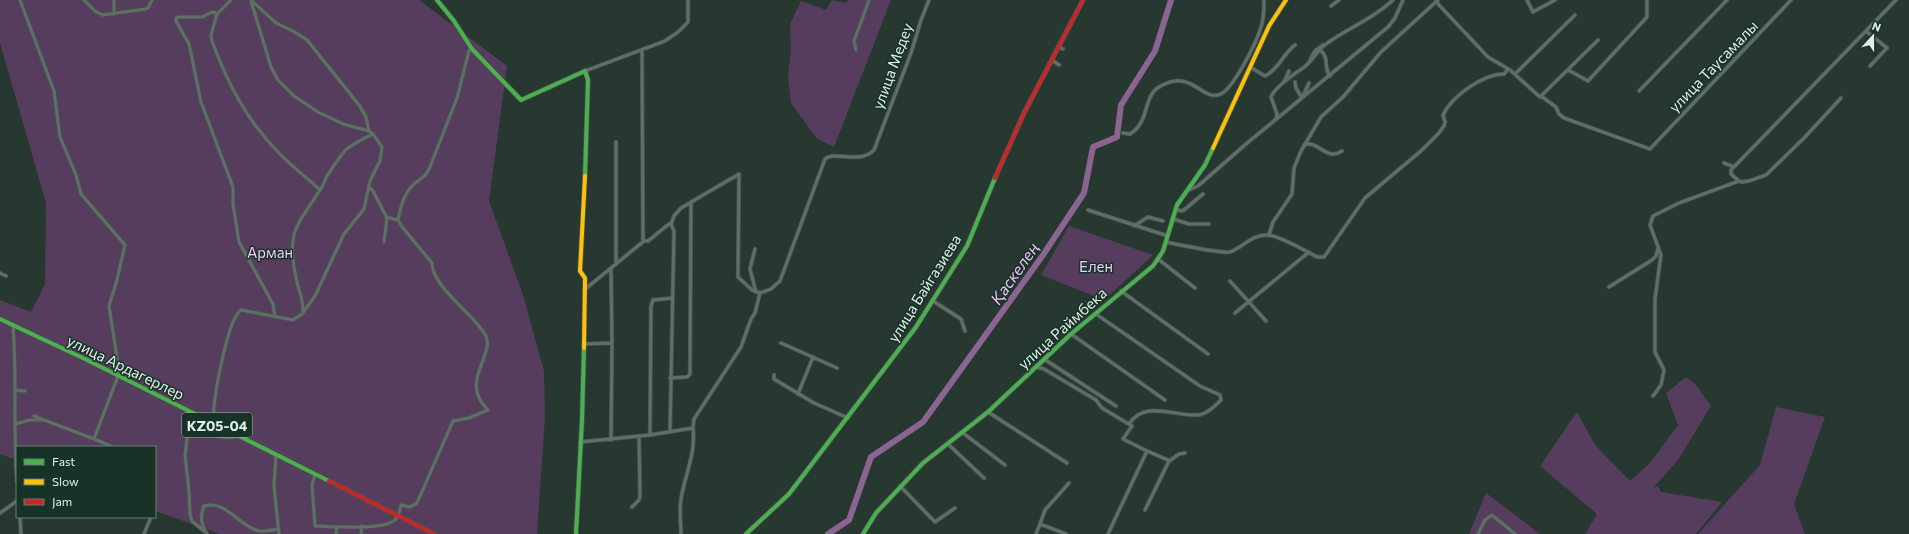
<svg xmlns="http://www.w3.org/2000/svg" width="1909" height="534" viewBox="0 0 1909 534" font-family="Commissioner,sans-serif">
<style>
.green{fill:#573d5d}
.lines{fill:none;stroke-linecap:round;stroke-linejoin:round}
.river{stroke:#8b6492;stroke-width:6}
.street-casing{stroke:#46544d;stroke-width:4.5}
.fast-casing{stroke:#46544d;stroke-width:5.5}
.slow-casing{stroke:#46544d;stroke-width:5.5}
.jam-casing{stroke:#46544d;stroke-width:5.5}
.street{stroke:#616d67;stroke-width:3}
.fast{stroke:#4caf50;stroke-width:4}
.slow{stroke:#ffc107;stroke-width:4}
.jam{stroke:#c62828;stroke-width:4}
.labels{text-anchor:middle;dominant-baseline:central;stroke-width:3;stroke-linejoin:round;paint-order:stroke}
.shield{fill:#173327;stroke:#a4b7ae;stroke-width:1}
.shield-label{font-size:14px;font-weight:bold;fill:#e0f0e8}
.street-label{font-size:15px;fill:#e0f0e8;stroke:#173327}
.park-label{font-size:15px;fill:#f1caf7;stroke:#173327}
.water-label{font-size:16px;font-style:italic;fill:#f4c1fd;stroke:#173327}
</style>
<rect width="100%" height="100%" fill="#273830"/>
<path class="green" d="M 0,0 L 419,0 L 507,66 L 489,201 L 523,295 L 544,371 L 545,417 L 537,534 L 220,534 L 155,511 L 155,447 L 17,447 L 17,460 L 0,454 L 0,300 L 31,312 L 45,284 L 46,203 L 0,43 Z
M 832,0 L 846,3 L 848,0 L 891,0 L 834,147 L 817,139 L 791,103 L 788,78 L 791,48 L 790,24 L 801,1 L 826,10 Z
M 1069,226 L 1153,255 L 1104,300 L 1041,275 Z
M 1686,377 L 1696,385 L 1711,406 L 1678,460 L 1653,488 L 1658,486 L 1661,492 L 1722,502 L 1696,534 L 1585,534 L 1597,514 L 1540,466 L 1577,412 L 1595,445 L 1630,481 L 1650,463 L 1678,425 L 1666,393 Z
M 1776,407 L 1825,417 L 1794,504 L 1805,534 L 1698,534 L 1760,465 Z
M 1486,493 L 1540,534 L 1469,534 Z"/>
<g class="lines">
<path class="river" d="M 828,534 L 849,520 L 871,457 L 923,422 L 1043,255 L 1084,193 L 1093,147 L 1117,137 L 1121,105 L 1155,51 L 1171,0"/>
<defs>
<path id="street" d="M 20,0 L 54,91 L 60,137 L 76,175 L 81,194 L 125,245 L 117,280 L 109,306 L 118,364 L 118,376 L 94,439 L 113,447
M 84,0 L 95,11 L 102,15 L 146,9 L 148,8 L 152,0
M 231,0 L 217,14 L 211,35 L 212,41 C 227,82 246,119 277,151 C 290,165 306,177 320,190 C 324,185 325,178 329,173 C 346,147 345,148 373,134
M 1436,0 L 1439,5 L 1488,57 L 1510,70 L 1540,97 L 1598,40
M 1527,0 L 1533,12 L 1555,0
M 251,1 L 271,67 L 278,80 L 294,96 L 318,112 L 343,124 L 369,131
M 1331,6 L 1339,0
M 114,14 L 114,0
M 217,15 L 216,13 L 212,12 L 202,17 L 179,17 L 176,18 L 176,21 L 189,44 L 201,102 L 233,187 L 233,204 L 239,242 L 273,304 L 275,317
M 1866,31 L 1887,48 L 1870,66
M 1059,47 L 1063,49
M 642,50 L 643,239 L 644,241 L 648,241 L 669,224 L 671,224 L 674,231 L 670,432
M 856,50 L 854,41 L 869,0
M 1320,50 C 1330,57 1323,68 1330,76
M 1052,60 L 1059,65
M 1310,60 L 1315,51 L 1323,45
M 1250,67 L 1265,76 C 1279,69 1283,54 1295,45
M 1568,70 L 1588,81 L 1647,17 L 1647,0
M 585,71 L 665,41 L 678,32 L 688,22 L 688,0
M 1515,74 L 1575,15
M 1284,82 L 1289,71
M 1295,82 L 1296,88 L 1302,98
M 1639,91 L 1727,0
M 1541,96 L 1556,107 L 1559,114 L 1564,118 L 1650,149 L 1791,0
M 1302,98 L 1309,83
M 1276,119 L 1277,114 L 1271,97 C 1275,87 1294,74 1303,68 C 1312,62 1317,50 1326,44 C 1348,28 1373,19 1393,0
M 1123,133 L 1130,134 C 1150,122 1143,96 1159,87 C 1191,68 1200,99 1218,95 C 1232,93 1257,41 1261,27 C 1264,19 1264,9 1264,0
M 616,142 L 616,263
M 1304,145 C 1318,139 1326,162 1342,151
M 1724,163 L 1734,167
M 1739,181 L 1742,182 L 1749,181 L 1766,175 L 1805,137 L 1841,98
M 369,187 L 373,191 L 387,218 L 384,242
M 1189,190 L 1198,186 L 1246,144 L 1388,27 L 1395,18 L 1403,0
M 1176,209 L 1181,211 L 1184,210 L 1203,194
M 1088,210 L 1168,236
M 386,217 L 398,220
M 1173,219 L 1189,224 L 1209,224
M 671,224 L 674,216 L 681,208 L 739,174 L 738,277 L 752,290 L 760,293
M 1134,226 L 1148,217 L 1163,221
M 1269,235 L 1273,222 L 1292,194 L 1294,168 L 1301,151 L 1321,117 L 1343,97 L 1381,52 L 1438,0
M 1166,242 C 1174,244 1225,254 1230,252 C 1243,247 1252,235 1266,235 C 1275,234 1308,252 1317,257 L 1324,257 L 1365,198 L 1422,150 L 1438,134 L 1444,126 L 1445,122 L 1443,115 C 1452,96 1483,74 1504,74 L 1508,69
M 755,249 L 750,269 L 756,292
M 1158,259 L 1195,288
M 611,268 L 644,241
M 0,273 L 6,276
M 1230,281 L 1266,321
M 1609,287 L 1652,260 L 1656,256 L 1658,248
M 584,290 L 611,268 L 612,345 L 611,440
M 1121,291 L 1208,354
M 933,301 L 961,319 L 965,331
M 303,313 C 304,299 298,290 296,277 C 286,231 297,226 320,190
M 1235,313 L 1309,252
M 1096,314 L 1200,386 L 1220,395 L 1221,400 C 1215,406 1207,414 1198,415 C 1175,417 1145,399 1129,424
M 13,325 C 17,377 13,429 17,481
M 1071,334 L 1165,400
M 781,343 L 837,368
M 583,344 L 612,343
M 1044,359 L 1116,406
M 1036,367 L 1044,369 L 1096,400 L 1102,408 L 1132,426 L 1123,439 L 1147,451 L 1108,534
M 774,375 L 774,379 L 814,403 L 848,418
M 670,378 L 687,377 L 690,374 L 691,202
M 15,390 L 25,391
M 798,394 L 813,357
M 1653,396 L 1661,385 L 1664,370 L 1655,352 L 1655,299 L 1661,255 L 1650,225 L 1653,216 L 1679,203 L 1739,181 L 1731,174 L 1731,170 L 1896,0
M 988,412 L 1067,463
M 34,416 L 42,419
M 15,424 L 30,420 L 44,420 L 94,439
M 215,424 C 215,418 213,412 214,406 C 216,388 228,318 241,310 L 293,320 L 302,314 L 315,296 L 344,234 L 364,209 L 370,181 L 380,161 L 382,147 L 373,134 L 369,131 L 366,117 L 359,105 L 307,40 L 293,31 L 276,23 L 251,0
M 693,428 L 694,419 L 741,347 L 751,319 L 755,313 L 760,293 L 771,289 L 780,281 L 825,159 C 834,150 860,165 874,150 L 911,53 L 921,20 L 929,0
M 963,433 L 1005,465
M 650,435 L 651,306 L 653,300 L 673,298
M 580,442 L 650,435 L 693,428 C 696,453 685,475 681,499 C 679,511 681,522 681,534
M 948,444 L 984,478
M 276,455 L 274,486 L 279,534
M 1168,462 L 1179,454 L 1185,453
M 315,475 L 312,485 L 315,526 L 337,527
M 900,486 L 935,522 L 955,508
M 632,507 L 639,500 L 640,496 L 639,436
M 1145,510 L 1168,463 L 1168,460 L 1147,451
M 0,513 L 17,501
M 20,517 L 21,534
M 1040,524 L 1045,510 L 1069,483
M 204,531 L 192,521 L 190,514 L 189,491 L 185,455 L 188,432 C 205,429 221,442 238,436
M 144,534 L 151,517
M 207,534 C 201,525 200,515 204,506 C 225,499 240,527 259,531 C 265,532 272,530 277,529
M 336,534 L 337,527 C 351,527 385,529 395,520 C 399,516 400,510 401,505 L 410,507 L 417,503 L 453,421 L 469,418 L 488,410 C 484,406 480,401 478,395 C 470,375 493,352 486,336 C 475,315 432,287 432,263 L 403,228 L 398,220 C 401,207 403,195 413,185 C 421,177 424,180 430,167 L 457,98 L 469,51 L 471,48
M 361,534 L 362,526
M 1036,534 L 1040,524 L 1066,534
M 1478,534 L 1485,520 L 1492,515 L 1515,534"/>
<path id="fast" d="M 437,0 L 454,21 L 472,49 L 521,100 L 585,71 L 588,80 L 585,176
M 0,319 L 85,359 L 329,481
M 576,534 L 582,420 L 584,348
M 746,534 L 789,494 L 916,327 L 967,246 L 995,178
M 863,534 L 876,513 L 923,463 L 988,412 L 1071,334 L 1153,266 L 1163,251 L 1177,205 L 1205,165 L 1213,148"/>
<path id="slow" d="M 1213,148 L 1269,26 L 1286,0
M 584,348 L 585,278 L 580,271 L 585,176"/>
<path id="jam" d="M 995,178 L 1024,113 L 1083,0
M 329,481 L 434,534"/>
</defs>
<use href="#street" class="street-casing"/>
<use href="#fast" class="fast-casing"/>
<use href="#slow" class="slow-casing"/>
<use href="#jam" class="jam-casing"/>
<use href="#street" class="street"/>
<use href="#fast" class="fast"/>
<use href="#slow" class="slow"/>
<use href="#jam" class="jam"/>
</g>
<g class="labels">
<rect class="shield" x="182" y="413" width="70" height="24" rx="3"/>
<g class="shield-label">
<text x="217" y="425">KZ05-04</text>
</g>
<g class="street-label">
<text transform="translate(892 66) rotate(-70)">улица Медеу</text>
<text transform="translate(1713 66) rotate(-46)">улица Таусамалы</text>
<text transform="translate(924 288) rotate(-58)">улица Байгазиева</text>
<text transform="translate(1062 328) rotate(-42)">улица Раймбека</text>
<text transform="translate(126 367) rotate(26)">улица Ардагерлер</text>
</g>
<g class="park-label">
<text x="270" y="252">Арман</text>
<text x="1096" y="266">Елен</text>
</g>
<g class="water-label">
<text transform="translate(1014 273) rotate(-55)">Қаскелең</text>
</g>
</g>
<rect x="16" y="446" width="140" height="72" fill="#173327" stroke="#677f74"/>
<rect x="24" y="459" width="20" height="6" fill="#4caf50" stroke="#677f74"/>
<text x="52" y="466" font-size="12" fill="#e0f0e8">Fast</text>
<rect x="24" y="479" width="20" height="6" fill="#ffc107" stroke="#677f74"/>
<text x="52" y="486" font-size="12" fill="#e0f0e8">Slow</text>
<rect x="24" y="499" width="20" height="6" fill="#c62828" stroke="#677f74"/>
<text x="52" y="506" font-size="12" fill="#e0f0e8">Jam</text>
<g transform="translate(1873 36) rotate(21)" stroke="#173327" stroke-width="3" paint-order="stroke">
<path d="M0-3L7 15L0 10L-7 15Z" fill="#e0f0e8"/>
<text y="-6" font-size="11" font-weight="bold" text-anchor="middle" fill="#e0f0e8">N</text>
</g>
</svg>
